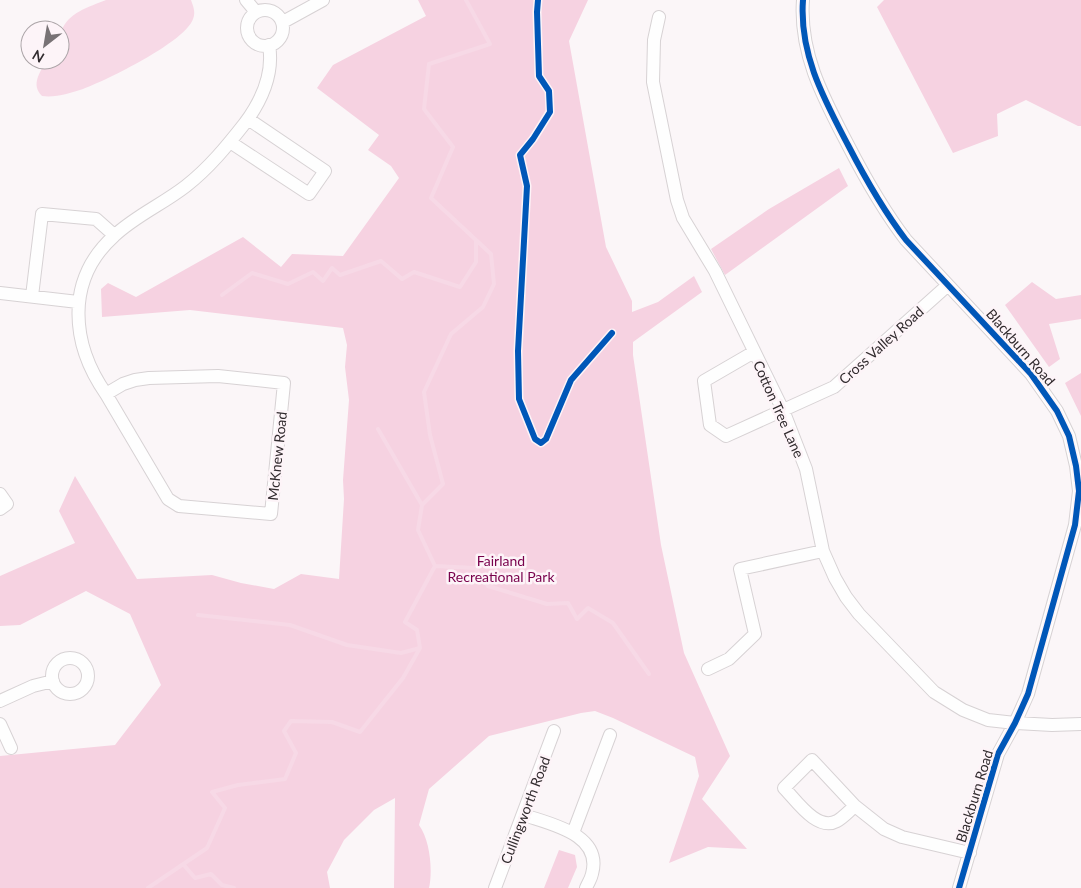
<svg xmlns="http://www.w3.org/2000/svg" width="1081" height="888" viewBox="0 0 1081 888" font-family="Lato,sans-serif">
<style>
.green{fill:#f6d2e1}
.water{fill:#f7d9e6}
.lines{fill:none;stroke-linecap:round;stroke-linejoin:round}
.stream{stroke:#f7d9e6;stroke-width:4}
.minor-casing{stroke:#d7d2d4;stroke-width:14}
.minor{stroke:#fefefe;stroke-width:12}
.cycleway-casing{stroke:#fdf4f8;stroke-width:9}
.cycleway{stroke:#0057b8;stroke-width:6}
.labels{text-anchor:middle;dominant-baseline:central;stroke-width:5;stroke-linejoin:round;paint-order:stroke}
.street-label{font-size:14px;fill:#312b2e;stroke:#fdf4f8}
.park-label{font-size:14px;fill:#78014c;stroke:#fdf4f8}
</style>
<rect width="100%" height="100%" fill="#fbf6f8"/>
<path class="green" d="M 418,0 L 588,0 L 569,41 L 606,247 L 632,301 L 632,312 L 658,302 L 694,276 L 702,292 L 633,342 L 633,355 L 661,545 L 684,653 L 730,756 L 702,799 L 747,849 L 708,847 L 669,863 L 699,776 L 695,757 L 613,718 L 595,711 L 581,713 L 489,736 L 429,789 L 419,825 C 430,840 433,870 429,888 L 394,888 L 395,798 L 374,810 L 344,840 L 327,872 L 330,888 L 0,888 L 0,756 L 115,745 L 161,685 L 130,614 L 86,591 L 20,625 L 0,626 L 0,576 L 75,543 L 59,511 L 75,476 L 137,579 L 212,575 L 241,583 L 274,589 L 301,574 L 339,579 L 344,499 L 343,480 L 349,400 L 345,367 L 347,345 L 343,328 L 190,310 L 102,317 L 101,289 L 108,283 L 136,297 L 243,237 L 281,267 L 292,254 L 343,256 L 399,178 L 391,166 L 368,150 L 379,135 L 317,88 L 333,65 L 426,16 Z
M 884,0 L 1081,0 L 1081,126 L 1078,126 L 1026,100 L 997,114 L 998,136 L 953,153 L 877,7 Z
M 839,168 L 848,186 L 725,275 L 711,249 L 769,209 Z
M 1032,282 L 1056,299 L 1081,295 L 1081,319 L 1049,324 L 1060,359 L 1049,367 L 1005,305 Z
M 1081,373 L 1081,416 L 1065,383 Z
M 559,850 L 575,855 L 577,867 L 568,888 L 544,888 Z"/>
<path class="water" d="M 106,0 L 191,0 C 193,6 196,12 193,19 C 185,42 107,80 83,89 C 71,93 55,98 42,96 C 30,84 41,72 46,60 L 60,60 C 60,52 58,39 61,32 C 68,12 89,7 106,0 Z"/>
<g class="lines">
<path class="stream" d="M 222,295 L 252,273 L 288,284 L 313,272 L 323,281 L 332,268 L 340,275 L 381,261 L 402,279 L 414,272 L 460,287 L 476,262 L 476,241
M 378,429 L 422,505 L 443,484 L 430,435 L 424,392 L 451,334 L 483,307 L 494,284 L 491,254 L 431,198 L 453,147 L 424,109 L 429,64 L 490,44 L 466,0
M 422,505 L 418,530 L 435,566 L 475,568 L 488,586 L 547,604 L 568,603 L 577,619 L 588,608 L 613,623 L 649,674
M 198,615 L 290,625 L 347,645 L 401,653 L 420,648
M 183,864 L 195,878 L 211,874 L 222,885 L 234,888
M 148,888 L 207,848 L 225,808 L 212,792 L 238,785 L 285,779 L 296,753 L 284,731 L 291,721 L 332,722 L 360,732 L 403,678 L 420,648 L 417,630 L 405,622 L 435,566"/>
<defs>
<path id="minor" d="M 246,0 L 256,12
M 803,0 C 799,54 824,99 848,145 C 865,178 883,210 906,240 L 1031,374 L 1057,411 L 1069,436 L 1076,466 L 1079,491 L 1075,525 L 1028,694 L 1015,723 L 998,754 L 959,888
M247 28a18 18 0 1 1 36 0a18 18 0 1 1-36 0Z
M 659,17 L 654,40 L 653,82 L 677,200 L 683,218 L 715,271 L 783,410 L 806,469 L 823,551 L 835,578 L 846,597 L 859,614 L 934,692 L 963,710 L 988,720 L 1015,723 L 1052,725 L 1081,724
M 283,22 L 323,0
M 230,142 L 309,194 L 325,171 L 248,119
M 0,293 L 78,302
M 32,296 L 42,214 L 96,219 L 114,235
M 754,352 L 704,381 L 710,425 L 726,436 L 834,387 L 948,285
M 106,394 L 123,384 L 135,380 L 149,378 L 218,376 L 284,383 L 271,514 L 179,506 L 168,499 L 106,394 C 71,344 65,280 114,236 C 135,216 163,204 186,186 C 209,168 227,146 245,123 C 262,100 274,74 269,45
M 0,494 L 7,504 L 0,509
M52 676a18 18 0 1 1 36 0a18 18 0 1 1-36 0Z
M 708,669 L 729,659 L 755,634 L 740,569 L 823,551
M 0,701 L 33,686 L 53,681
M 0,724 L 11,748
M 855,806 L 812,760 L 784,788 C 796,800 817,832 837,821 C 843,818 849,811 855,806 L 884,829 L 902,837 L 970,853
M 524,815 C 550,824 603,834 592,874 C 591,879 588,883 586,888
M 573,833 L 610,735
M 495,888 L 554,731"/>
</defs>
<use href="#minor" class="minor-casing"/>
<use href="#minor" class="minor"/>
<defs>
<path id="cycleway" d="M 538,0 L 537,12 L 539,76 L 549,91 L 550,112 L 533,139 L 520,155 L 527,186 L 518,351 L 519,399 L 535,439 L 541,443 L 546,439 L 571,380 L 612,333
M 803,0 C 799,54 824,99 848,145 C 865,178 883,210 906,240 L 1031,374 L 1057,411 L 1069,436 L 1076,466 L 1079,491 L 1075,525 L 1028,694 L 1015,723 L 998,754 L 959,888"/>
</defs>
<use href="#cycleway" class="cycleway-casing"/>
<use href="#cycleway" class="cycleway"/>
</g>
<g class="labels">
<g class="street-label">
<text transform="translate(881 345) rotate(-42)">Cross Valley Road</text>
<text transform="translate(1021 347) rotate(49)">Blackburn Road</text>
<text transform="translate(779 409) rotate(66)">Cotton Tree Lane</text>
<text transform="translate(277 456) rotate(-84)">McKnew Road</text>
<text transform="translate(974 796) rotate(-73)">Blackburn Road</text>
<text transform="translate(525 810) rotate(-69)">Cullingworth Road</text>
</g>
<g class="park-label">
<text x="501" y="560">Fairland<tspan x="501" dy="16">Recreational Park</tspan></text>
</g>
</g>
<g transform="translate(45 45) rotate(211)"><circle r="24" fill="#fdf4f8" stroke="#aba4a7"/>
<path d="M0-4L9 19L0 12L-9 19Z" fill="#787275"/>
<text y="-8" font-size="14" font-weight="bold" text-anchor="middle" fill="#312b2e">N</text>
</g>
</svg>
